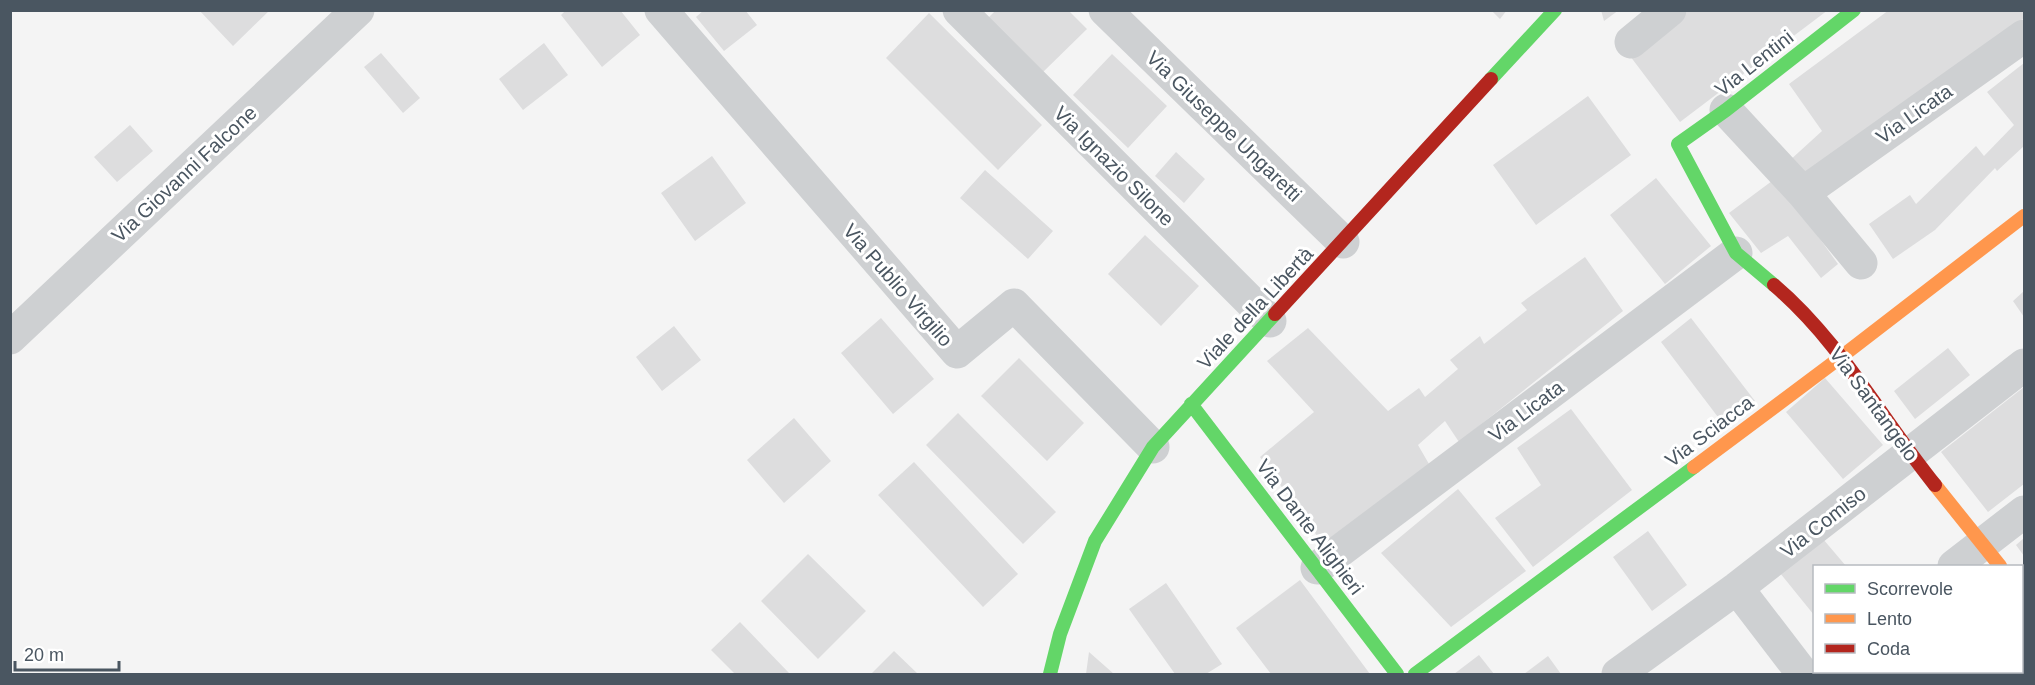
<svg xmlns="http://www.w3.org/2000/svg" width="2035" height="685" viewBox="0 0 2035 685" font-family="Arial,sans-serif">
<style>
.building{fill:#ddddde}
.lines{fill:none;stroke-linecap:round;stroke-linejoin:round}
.street{stroke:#ced0d2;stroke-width:33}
.fast{stroke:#63d668;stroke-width:14}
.slow{stroke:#ff974d;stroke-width:14}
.jam{stroke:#b3261e;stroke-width:14}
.labels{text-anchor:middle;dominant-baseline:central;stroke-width:6;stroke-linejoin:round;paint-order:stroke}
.street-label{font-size:20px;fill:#4a5661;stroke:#fff}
</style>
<rect width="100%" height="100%" fill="#f4f4f4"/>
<path class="building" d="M 199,10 L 270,10 L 233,46 Z
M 566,10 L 620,10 L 640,35 L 602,67 L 561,15 Z
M 704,10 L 745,10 L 757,25 L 724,51 L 696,17 Z
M 996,10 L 1068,10 L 1087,29 L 1041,74 L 987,19 Z
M 1491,10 L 1507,10 L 1500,19 Z
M 1601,10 L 1619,10 L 1604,21 Z
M 1689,10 L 1828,10 L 1680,122 L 1630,56 Z
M 1889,10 L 2024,10 L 2024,18 L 1803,182 L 1788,162 L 1822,131 L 1789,84 Z
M 929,13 L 1042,125 L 998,170 L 886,58 Z
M 544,43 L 568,75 L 523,110 L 499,79 Z
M 381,53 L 420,98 L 403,113 L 364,67 Z
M 1112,54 L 1167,106 L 1128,148 L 1073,95 Z
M 2024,63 L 2024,146 L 1997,171 L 1995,168 L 1935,230 L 1893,259 L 1869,224 L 1910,195 L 1916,204 L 1976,146 L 1984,156 L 2014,125 L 1987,92 Z
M 1588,96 L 1631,155 L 1536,225 L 1493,165 Z
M 130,125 L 153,151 L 117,182 L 94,157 Z
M 1176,152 L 1205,179 L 1184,203 L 1155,176 Z
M 712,156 L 746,203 L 695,241 L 661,193 Z
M 985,170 L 1053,231 L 1028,259 L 960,198 Z
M 1656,178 L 1711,246 L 1665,284 L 1610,215 Z
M 1776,178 L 1838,264 L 1821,278 L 1788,236 L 1761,253 L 1729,213 Z
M 1145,235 L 1199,286 L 1161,326 L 1108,274 Z
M 1585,257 L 1623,311 L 1459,442 L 1445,421 L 1418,445 L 1429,464 L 1323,544 L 1260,457 L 1314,412 L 1267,361 L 1308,328 L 1388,411 L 1419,388 L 1425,397 L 1458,369 L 1450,360 L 1480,336 L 1484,344 L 1527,310 L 1521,303 Z
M 2024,291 L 2024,317 L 2013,301 Z
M 881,318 L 934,379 L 893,414 L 841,353 Z
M 1691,318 L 1755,401 L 1724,425 L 1661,342 Z
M 674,326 L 701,360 L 662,391 L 636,357 Z
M 1948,348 L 1970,375 L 1915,419 L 1894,391 Z
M 1019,358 L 1084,423 L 1047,461 L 981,396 Z
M 1825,378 L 1883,445 L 1843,479 L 1786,412 Z
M 2024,387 L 2024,484 L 1988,512 L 1941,452 Z
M 1571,409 L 1632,490 L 1533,567 L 1495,518 L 1541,485 L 1517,448 Z
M 958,413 L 1056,512 L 1023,544 L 926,445 Z
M 794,418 L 831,461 L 784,503 L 747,460 Z
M 914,462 L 1018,574 L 983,607 L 878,495 Z
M 1458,489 L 1526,571 L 1451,627 L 1381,553 Z
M 1648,531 L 1687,585 L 1652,611 L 1613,557 Z
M 2024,538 L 2024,556 L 2016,545 Z
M 1823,539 L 1846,566 L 1814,566 L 1814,615 L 1780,573 Z
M 808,554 L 866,611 L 818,659 L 761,601 Z
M 1300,580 L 1370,674 L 1271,674 L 1236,628 Z
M 1166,583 L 1222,664 L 1206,674 L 1175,674 L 1129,609 Z
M 740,622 L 789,673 L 787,674 L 735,674 L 711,650 Z
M 894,651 L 918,674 L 871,674 Z
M 1089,652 L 1114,674 L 1086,674 Z
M 1479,655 L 1494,674 L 1454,674 Z
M 1548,656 L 1561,674 L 1524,674 Z
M 1848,672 L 1966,672 L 1962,674 L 1844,674 Z"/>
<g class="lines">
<path class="street" d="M 661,10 L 957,352 L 1014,305 L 1153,447
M 959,10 L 1270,321
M 1105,10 L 1343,242
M 1631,42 L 1670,10
M 1726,110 L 1803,193 L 1861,263
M 1803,193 L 2024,36
M 10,338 L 358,10
M 1954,566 L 2024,512
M 1317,568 L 1736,253
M 1737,588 L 1803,674
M 2022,593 L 2024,597
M 2022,656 L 2024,654
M 1618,674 L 1737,588 L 2024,365
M 1995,674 L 1999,672"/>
<path class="fast" d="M 1491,79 L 1555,10
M 1774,285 L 1736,253 L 1678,144 L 1726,110 L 1854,10
M 1191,404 L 1397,674
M 1050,674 L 1060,634 L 1095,541 L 1153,447 L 1275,314
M 1415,674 L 1694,467"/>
<path class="slow" d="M 1694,467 L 1841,357 L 2024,216
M 1935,485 L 2000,566"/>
<path class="jam" d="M 1774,285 C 1839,340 1881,418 1935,485
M 1275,314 L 1491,79"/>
</g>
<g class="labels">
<g class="street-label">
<text transform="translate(1754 63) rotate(-38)">Via Lentini</text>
<text transform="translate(1914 114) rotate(-35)">Via Licata</text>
<text transform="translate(1224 126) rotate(44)">Via Giuseppe Ungaretti</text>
<text transform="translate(1114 166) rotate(45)">Via Ignazio Silone</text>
<text transform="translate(184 174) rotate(-43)">Via Giovanni Falcone</text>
<text transform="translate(898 285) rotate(49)">Via Publio Virgilio</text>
<text transform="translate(1255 308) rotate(-47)">Viale della Libertà</text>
<text transform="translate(1874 404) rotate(54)">Via Santangelo</text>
<text transform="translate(1526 411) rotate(-37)">Via Licata</text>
<text transform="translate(1709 431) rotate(-37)">Via Sciacca</text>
<text transform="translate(1823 522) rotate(-38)">Via Comiso</text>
<text transform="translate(1310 527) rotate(53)">Via Dante Alighieri</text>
</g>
</g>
<rect width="2035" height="685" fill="none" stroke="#4a5661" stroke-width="24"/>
<rect x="1813" y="565" width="210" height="108" fill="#ffffff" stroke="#b7bbc0" stroke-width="1.5"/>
<rect x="1825" y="584" width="30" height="9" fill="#63d668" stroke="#b7bbc0" stroke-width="1.5"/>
<text x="1867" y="595" font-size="18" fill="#4a5661">Scorrevole</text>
<rect x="1825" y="614" width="30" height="9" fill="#ff974d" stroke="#b7bbc0" stroke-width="1.5"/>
<text x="1867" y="625" font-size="18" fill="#4a5661">Lento</text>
<rect x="1825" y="644" width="30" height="9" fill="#b3261e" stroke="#b7bbc0" stroke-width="1.5"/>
<text x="1867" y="655" font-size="18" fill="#4a5661">Coda</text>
<path d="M15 661v9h104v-9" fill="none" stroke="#4a5661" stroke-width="3"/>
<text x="24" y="661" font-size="18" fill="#4a5661" stroke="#ffffff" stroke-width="4.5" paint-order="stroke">20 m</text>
</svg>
